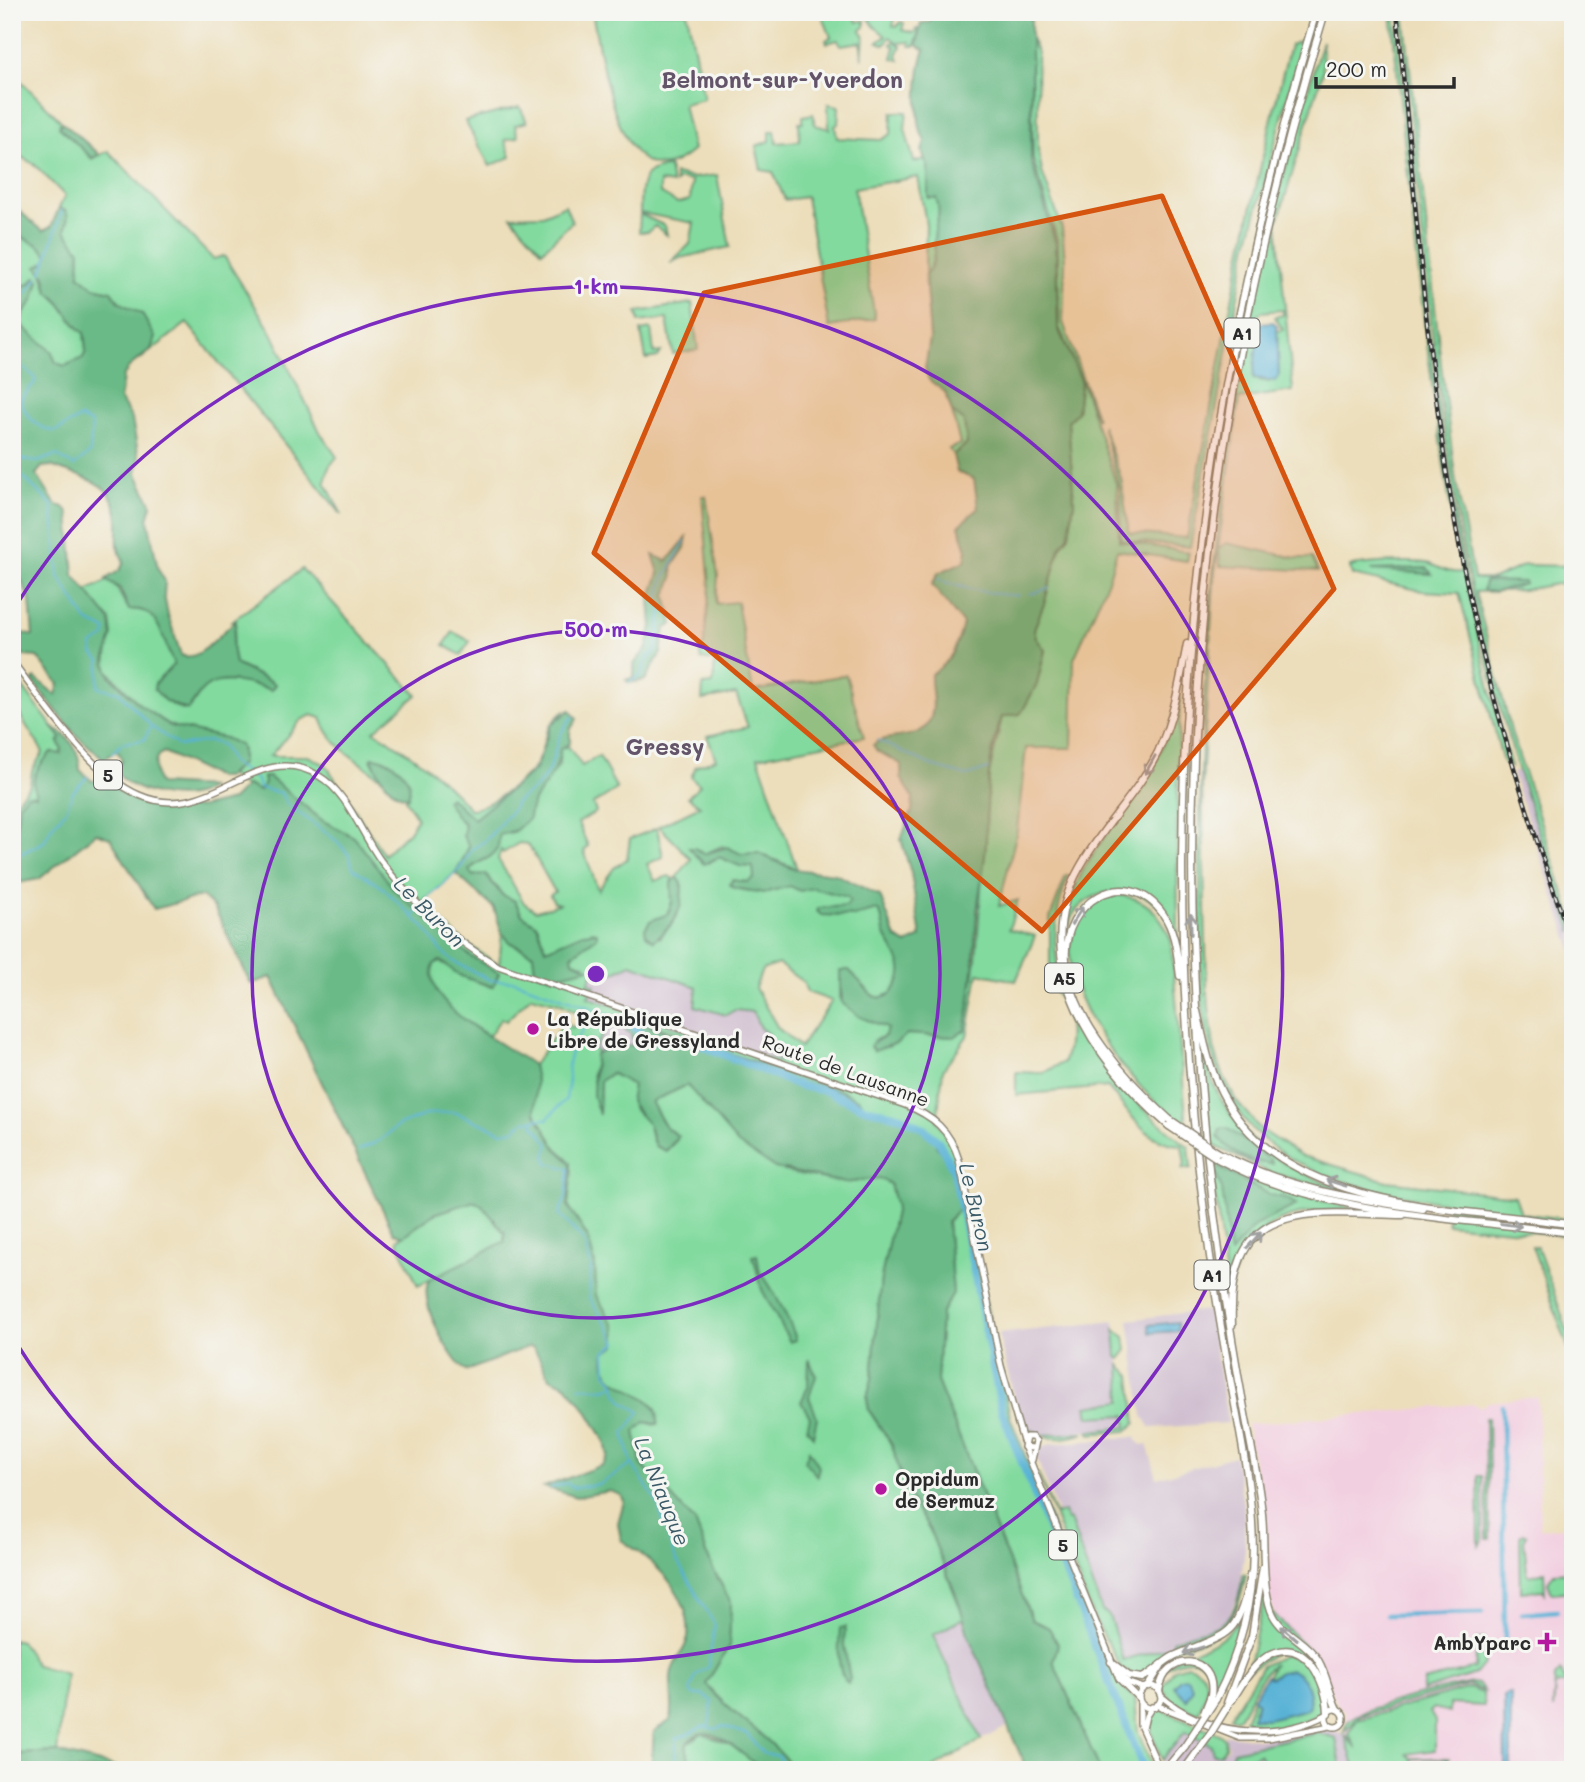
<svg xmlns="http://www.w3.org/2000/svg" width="1585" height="1782" viewBox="0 0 1585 1782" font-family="Mali,sans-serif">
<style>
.built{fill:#f2cfe0}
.industrial{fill:#cfbdcf}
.green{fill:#82da9f;stroke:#568265;stroke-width:2;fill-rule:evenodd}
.forest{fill:#69ba86;stroke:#4a7258;stroke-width:2}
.water{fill:#59b2d6;stroke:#426e80;stroke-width:2}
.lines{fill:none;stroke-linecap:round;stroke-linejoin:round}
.stream{stroke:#59b2d6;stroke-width:2}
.canal{stroke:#59b2d6;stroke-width:4.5}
.river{stroke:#59b2d6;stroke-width:8}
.secondary-casing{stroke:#8c8472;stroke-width:8}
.primary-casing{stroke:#8c8472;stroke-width:8}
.highway-casing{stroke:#8c8472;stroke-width:9}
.secondary{stroke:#fff;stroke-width:5}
.primary{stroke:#fff;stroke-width:5}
.highway{stroke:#fff;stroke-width:6}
.rail-casing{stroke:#2b2b2b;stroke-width:4.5}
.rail{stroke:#f6f6f2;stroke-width:2;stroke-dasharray:5;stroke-linecap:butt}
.highway-bridge-casing{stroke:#8c8472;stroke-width:9;stroke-linecap:butt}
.highway-bridge{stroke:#fff;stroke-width:6}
.oneway{stroke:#a0a0a0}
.marked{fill:#d5540f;fill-opacity:0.2;stroke:#d5540f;stroke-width:5;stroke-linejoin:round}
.ring{fill:none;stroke:#7b2cbf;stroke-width:3.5}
.poi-dot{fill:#b5179e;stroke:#f6f6f2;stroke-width:2.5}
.labels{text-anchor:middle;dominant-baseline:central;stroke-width:6;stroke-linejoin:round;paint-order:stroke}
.shield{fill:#f6f6f2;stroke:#686867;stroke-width:2}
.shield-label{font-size:18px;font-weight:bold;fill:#2b2b2b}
.poi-label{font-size:19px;font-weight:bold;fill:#2b2b2b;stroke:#f6f6f2;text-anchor:start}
.street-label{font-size:19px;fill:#2b2b2b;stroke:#f6f6f2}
.water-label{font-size:21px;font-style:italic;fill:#3b5a67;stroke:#f6f6f2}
.quarter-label{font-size:23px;font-weight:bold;fill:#635469;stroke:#f6f6f2}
.centre{fill:#7b2cbf;stroke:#f6f6f2;stroke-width:3.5}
.ring-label{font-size:21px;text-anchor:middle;font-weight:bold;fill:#7b2cbf;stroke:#f6f6f2;stroke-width:6;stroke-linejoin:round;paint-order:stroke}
</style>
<rect width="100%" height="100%" fill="#f6f6f2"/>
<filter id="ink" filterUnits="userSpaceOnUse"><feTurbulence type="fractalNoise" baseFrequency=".0143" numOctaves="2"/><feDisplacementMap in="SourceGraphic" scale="14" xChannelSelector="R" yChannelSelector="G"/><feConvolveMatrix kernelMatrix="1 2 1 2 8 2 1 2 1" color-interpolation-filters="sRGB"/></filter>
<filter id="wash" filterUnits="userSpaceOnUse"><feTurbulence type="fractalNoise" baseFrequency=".00686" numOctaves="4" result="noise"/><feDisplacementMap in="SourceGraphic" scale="28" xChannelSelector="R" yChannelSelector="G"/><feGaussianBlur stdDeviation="1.57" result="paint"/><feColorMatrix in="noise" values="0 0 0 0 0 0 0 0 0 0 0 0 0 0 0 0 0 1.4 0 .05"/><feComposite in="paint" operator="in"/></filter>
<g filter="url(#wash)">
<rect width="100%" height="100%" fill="#ecdeba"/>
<path class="built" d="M 1538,1397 L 1540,1529 L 1573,1526 L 1573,1770 L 1355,1770 L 1345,1735 L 1346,1713 L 1338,1706 L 1322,1667 L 1282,1628 L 1269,1600 L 1261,1509 L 1247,1424 L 1472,1404 L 1481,1407 L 1488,1402 Z"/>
<path class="industrial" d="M 1518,771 L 1573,933 L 1573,952 L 1512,773 Z
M 631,964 L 697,987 L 694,999 L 726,1015 L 735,1010 L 753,1012 L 768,1033 L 767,1040 L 778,1053 L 780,1063 L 587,998 L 595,986 L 589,984 L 593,972 L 603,978 Z
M 617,1016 L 624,1016 L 620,1026 L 631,1034 L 636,1043 L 632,1047 L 609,1047 L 597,1052 L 594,1049 Z
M 1208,1310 L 1228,1423 L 1151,1428 L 1143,1416 L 1129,1320 Z
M 1115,1321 L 1127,1427 L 1041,1435 L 1028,1427 L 1018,1411 L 998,1334 Z
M 1135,1437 L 1141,1445 L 1147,1444 L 1157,1478 L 1235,1456 L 1244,1510 L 1245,1549 L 1239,1593 L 1226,1622 L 1170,1647 L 1123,1660 L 1109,1615 L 1103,1611 L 1070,1521 L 1067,1521 L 1064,1513 L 1058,1514 L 1036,1456 L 1040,1448 L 1051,1444 Z
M 964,1618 L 972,1644 L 1010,1725 L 981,1740 L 933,1634 Z
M 1321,1727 L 1345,1735 L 1355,1770 L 1166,1770 L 1162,1760 L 1185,1732 L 1211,1745 L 1211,1750 L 1223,1752 L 1229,1748 L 1224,1734 L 1257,1739 Z"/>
<path class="green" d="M 592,12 L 687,12 L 704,99 L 683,104 L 693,150 C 620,216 601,54 592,12 Z
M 821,12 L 858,12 L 854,15 L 857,22 L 865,20 L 865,27 L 861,30 L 864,37 L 862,59 L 861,42 L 841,45 L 838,40 L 827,43 L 826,40 L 831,37 Z
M 865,12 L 897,12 L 893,26 L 897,27 L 900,22 L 904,23 L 902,30 L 914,33 L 916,29 L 919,29 L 915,46 L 910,46 L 910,42 L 897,43 L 901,46 L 897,55 L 899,60 L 892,58 L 895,47 L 891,44 L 895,41 L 890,37 L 885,45 L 878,42 L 886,36 L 874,26 Z
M 1391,12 L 1395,12 C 1423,268 1439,520 1511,767 L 1503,762 L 1459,593 L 1422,591 L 1352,575 L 1350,567 C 1362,563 1417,560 1430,564 C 1442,569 1448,573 1462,572 C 1427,387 1411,199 1391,12 Z
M 1401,12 L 1404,12 L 1441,365 L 1455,476 L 1474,579 L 1493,579 L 1525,565 L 1573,566 L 1573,581 L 1524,590 L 1475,592 L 1512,735 L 1573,921 L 1573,933 C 1532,817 1493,699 1469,578 C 1433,392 1420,201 1401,12 Z
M 1031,38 L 1037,52 L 1038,150 L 1042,172 L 1062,228 L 1065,261 L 1063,322 L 1097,419 L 1059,327 L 1058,243 L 1033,159 Z
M 1303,40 L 1247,247 L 1190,547 L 1121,540 L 1120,489 L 1102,425 L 1121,478 L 1129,533 L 1187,538 C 1217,372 1248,208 1290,45 Z
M 1322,41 L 1323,71 L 1277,224 L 1293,391 L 1239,399 L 1214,578 L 1202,784 L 1207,992 L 1214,1048 L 1223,1075 L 1236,1101 L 1260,1129 L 1302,1156 L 1387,1181 L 1515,1196 L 1521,1213 L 1573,1220 L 1573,1236 L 1447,1224 L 1448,1203 C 1376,1191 1293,1180 1244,1119 C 1191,1053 1201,953 1200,874 C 1199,685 1214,508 1249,323 L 1258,322 L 1255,332 L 1259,333 L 1259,337 L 1253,379 L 1269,382 L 1279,376 L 1277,331 L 1283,330 L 1275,317 L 1283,315 L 1283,310 L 1261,312 L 1257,317 L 1251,314 L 1276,202 Z
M 12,72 L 62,122 L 59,124 L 92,159 L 108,151 L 213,259 L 224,256 L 272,333 L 320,432 L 337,457 L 329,467 L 325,482 L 342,515 L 187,323 L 138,361 L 151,350 C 155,307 128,319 111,291 L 94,287 L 79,275 L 80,250 L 65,231 L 68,221 L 59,208 L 65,196 L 34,164 L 12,152 Z
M 828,104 L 839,106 L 838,124 L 835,126 L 837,138 L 881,140 L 891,134 L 892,112 L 907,112 L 905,129 L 914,162 L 925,159 L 928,167 L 928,197 L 937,198 C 940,209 939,215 936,225 C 931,244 940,258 925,275 L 926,224 L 918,177 L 854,188 L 875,319 L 829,327 L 806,197 L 785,200 L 773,172 L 761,170 L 756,146 L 770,141 L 770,131 L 775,131 L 777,143 L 800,141 L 799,122 L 803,122 L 803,116 L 813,114 L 815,125 L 829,129 Z
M 520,107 L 527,122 L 515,125 L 518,137 L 505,140 L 511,157 L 490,166 L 465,121 Z
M 669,167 L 672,184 L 660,182 L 660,193 L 677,203 L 690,200 L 692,181 L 679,179 L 675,183 L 675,174 L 693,178 L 717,175 L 730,247 L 680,258 L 670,263 L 690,244 L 694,223 L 640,213 C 641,187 638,169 669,167 Z
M 565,205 L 572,222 L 542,251 L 511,216 L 543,215 Z
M 640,214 L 665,226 L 667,235 L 655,226 L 648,232 L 639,232 Z
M 12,232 L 38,245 L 49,255 L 42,273 L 48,292 C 64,301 68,322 84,333 L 86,351 L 83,358 L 65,366 L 56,363 L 51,351 L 18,322 L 34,299 L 39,280 L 36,277 L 12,299 Z
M 692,303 L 698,350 L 673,354 L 667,319 L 639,322 L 637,312 Z
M 651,329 L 654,353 L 661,352 L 658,357 L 646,359 L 641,331 Z
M 1081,380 L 1117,486 L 1119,541 L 1189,552 L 1187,561 L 1117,550 L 1109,578 L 1074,659 L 1072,748 L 1026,748 L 1017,831 L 999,906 L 1018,900 L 1009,929 L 1035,936 L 1016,981 L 978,973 L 967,1036 L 943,1070 L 937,1121 L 952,1141 L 1010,1417 L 1105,1659 L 1120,1684 L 1135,1699 L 1138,1732 L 1154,1770 L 1100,1770 L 1053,1661 L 1058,1644 L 1049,1628 L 1032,1620 L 937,1381 L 941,1313 L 953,1293 L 947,1221 L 961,1207 C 956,1180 955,1166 935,1146 L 938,1142 L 914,1123 L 865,1108 L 859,1100 L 842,1091 L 766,1067 L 672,1031 L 617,1016 L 594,1048 L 597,1052 L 592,1074 L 599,1113 L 600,1081 L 611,1073 L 633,1085 L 633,1108 L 649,1125 L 652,1141 L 666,1151 L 677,1140 L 675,1133 L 666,1128 L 651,1102 L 687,1085 L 784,1171 L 845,1183 L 879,1178 L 890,1184 L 896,1207 L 881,1278 L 872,1379 L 867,1398 L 869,1411 L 892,1445 L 905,1490 L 930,1531 L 964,1618 L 933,1635 L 981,1740 L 929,1770 L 794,1770 C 770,1735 732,1717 706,1684 L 729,1646 L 731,1603 L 712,1567 L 695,1522 L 641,1464 L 635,1431 L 645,1422 L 655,1425 L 656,1409 C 639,1386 598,1387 605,1352 L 616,1345 L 615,1327 L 596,1295 L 595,1265 L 588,1238 L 568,1206 L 572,1171 L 568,1158 L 556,1148 L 535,1112 L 533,1065 L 565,1022 L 572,1028 L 582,1020 L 583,1015 L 559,1003 L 531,996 L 506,1021 L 501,1018 L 489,1036 C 465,1022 422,997 434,964 L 440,961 L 461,976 L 492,987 L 499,973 L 470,956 L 395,890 L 354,837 L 323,821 L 269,777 L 263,779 L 265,786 L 259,791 L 247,785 L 245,787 L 230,776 L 242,759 L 242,750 L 208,735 L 182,730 L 163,722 L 140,705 L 106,669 L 110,620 L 86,591 L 107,581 C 121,588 118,595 127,606 C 132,612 143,608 151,615 C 165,628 165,648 174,664 L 155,684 L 154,689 L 165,701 L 182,710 C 193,708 195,700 201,691 C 216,673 253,684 272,690 L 272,682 L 235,664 L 232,646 L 236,621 L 232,621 L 302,569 L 417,695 L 374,731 C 415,756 438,774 470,809 C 484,810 525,780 534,767 C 549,746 536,734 565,710 L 545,739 L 536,770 L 474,819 L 450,797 L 457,817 L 466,826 L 463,836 L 469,846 C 463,872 440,886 421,904 L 463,941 L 499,965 L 502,933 L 512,944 L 533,954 L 535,971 C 553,981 568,975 584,964 L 573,961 L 572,955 L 595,938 L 597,932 L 592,931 L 546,949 L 537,925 L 522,915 L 515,901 L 502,895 L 498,888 L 480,874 L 473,876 L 469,870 C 488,852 495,865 499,835 L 513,832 L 529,815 L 530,804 L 559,765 L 560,749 L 568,746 L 582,766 L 599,756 L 617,789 L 593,804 L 596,812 L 578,823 L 588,846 L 584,851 L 598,890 L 614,868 L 627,859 L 630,839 L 657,828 L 663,857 L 647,864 L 655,881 L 669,876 L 674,879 L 672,902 L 666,916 L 650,921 L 645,929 L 660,938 C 664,931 667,930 672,924 C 681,913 681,897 682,883 L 677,877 L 691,859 L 659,826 L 700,806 L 688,797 L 700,785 L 691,777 L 696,766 L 716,759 L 707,736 L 748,727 L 736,694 L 702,700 L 703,685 L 713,684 L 715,661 L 701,659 L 700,654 L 704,643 L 710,587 L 702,496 L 706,496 L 718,576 L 716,604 L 737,602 L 753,691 L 846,675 L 864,737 L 758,757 L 797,869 L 758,853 L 741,854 L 722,846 L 704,854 L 695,848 L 708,863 L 719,857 L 740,866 L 753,867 L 755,878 L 747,882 L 732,880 L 734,888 C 758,894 765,889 788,886 C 807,884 829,891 847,897 L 850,901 L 846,906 L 821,915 L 855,916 L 877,910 L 880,912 L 888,939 L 901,962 L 902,976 L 892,993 L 879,998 L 867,992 L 849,970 L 840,970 L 840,999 L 860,1017 L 887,1028 L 885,1036 L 874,1040 L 888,1047 L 907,1034 L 954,1037 L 965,1030 L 976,960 L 989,775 L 1002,717 L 1023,710 L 1037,684 L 1045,651 L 1036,638 L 1034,629 L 1044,604 L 1060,548 L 1069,535 L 1074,502 L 1068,421 L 1077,412 ZM 312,715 L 321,718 C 329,745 362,764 384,780 L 371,760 C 401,762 401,770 408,797 L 405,799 L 417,818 L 409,831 L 384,855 L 326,765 L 308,756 L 270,756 L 301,720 ZM 519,843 L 528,844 L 555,892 L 550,895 L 554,902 L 559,904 L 536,911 L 524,903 L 498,859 L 501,850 L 503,853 ZM 631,964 L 697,987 L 695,1006 L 726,1015 L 735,1010 L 753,1012 L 760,1028 L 768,1033 L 767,1044 L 778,1053 L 779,1062 L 588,997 L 595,985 L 589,983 L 593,972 L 602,978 ZM 778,964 L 803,982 L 807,992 L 832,1001 L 800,1047 L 778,1028 L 755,988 L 762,970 Z
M 952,412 L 964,421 L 967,444 L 953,455 L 949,449 L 960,444 Z
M 1226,543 L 1296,558 L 1312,558 L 1318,571 L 1220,566 L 1219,548 Z
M 453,632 L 470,641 L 461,655 L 444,645 Z
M 12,673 L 62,739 L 61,755 L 51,752 C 40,764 43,781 36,795 C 30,807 16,814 16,828 L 12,831 L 12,813 L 17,800 L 30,785 L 32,771 L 43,752 L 12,703 Z
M 1180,695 L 1177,818 L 1178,942 C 1171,934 1169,918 1161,909 C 1138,884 1094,886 1074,913 C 1068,922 1066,934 1062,943 C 1069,869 1104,842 1142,784 C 1160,757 1171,726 1180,695 Z
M 1066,875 L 1069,876 C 1021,984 1108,1086 1189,1147 L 1191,1168 L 1182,1169 L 1185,1164 L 1182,1145 C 1147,1145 1128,1111 1108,1087 L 1016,1095 L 1016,1072 L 1043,1073 L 1064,1062 C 1074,1030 1068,1005 1046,979 L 1050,970 L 1050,918 Z
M 1115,895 C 1145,896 1161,913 1171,940 L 1187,1129 C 1138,1093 1053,997 1073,932 C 1079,912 1095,899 1115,895 Z
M 1200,1039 C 1206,1052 1208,1070 1214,1085 C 1238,1140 1285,1170 1341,1188 L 1340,1192 L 1269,1172 L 1209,1143 Z
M 1211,1161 L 1267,1186 L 1358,1210 C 1312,1209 1263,1212 1239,1259 C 1233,1270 1233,1286 1228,1294 Z
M 474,1201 L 482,1205 L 505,1233 L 504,1242 L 418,1286 L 397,1240 L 434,1214 Z
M 1532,1246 L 1537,1246 L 1573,1346 L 1573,1361 Z
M 1115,1329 L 1125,1337 L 1127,1350 L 1120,1359 L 1117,1357 Z
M 1120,1365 L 1131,1376 L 1136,1423 L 1126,1431 L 1091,1434 L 1089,1431 L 1127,1427 L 1126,1415 L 1089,1417 L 1087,1406 L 1122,1401 Z
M 1016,1411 L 1028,1427 L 1041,1435 L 1084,1433 C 1057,1443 1028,1440 1016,1411 Z
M 1485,1418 L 1488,1418 L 1490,1539 L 1487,1539 Z
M 1038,1473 L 1055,1515 L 1064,1512 L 1067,1521 L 1070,1520 L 1102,1611 L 1109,1615 L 1123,1660 L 1170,1647 L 1174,1640 C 1217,1624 1235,1634 1243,1574 L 1246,1575 C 1239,1607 1232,1631 1199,1642 C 1188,1645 1176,1647 1167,1653 C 1155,1660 1151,1671 1138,1676 L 1122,1669 L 1093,1616 Z
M 1478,1476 L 1482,1476 L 1483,1539 L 1479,1545 Z
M 1524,1533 L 1527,1535 L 1524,1540 L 1527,1573 L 1530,1576 L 1544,1572 L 1545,1593 L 1543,1590 L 1521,1592 L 1520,1536 Z
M 1573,1572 L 1573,1591 L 1552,1593 L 1548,1582 L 1554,1573 Z
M 1265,1595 L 1269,1609 L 1312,1654 L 1324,1678 L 1305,1655 L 1279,1650 L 1247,1672 Z
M 1239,1619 L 1235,1643 L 1215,1689 C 1211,1653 1185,1655 1162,1671 C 1184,1644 1213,1657 1239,1619 Z
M 12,1639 L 20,1641 L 36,1665 L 66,1674 L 57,1752 L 19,1754 L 12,1747 Z
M 1477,1639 L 1484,1639 L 1484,1664 L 1476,1674 L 1422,1691 L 1424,1681 L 1475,1668 Z
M 1284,1655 C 1309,1657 1330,1689 1323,1713 L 1297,1723 L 1257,1730 L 1257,1725 L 1245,1720 L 1253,1699 L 1258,1702 L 1253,1710 L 1258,1719 L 1304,1710 L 1280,1672 L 1270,1678 L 1267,1677 L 1274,1664 L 1263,1674 L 1240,1716 L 1236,1719 L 1230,1717 L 1262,1666 Z
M 1187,1665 C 1215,1671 1207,1695 1198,1713 L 1171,1701 L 1162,1687 L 1174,1669 Z
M 1573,1668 L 1573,1682 L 1555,1685 L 1553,1710 L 1555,1677 L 1561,1671 L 1564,1679 L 1572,1677 Z
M 1472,1683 L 1479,1684 L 1484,1691 L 1469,1685 L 1400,1704 L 1360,1716 L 1344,1732 C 1345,1726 1346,1722 1352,1718 C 1376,1703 1442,1689 1472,1683 Z
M 1469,1688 L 1483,1693 L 1484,1706 L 1449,1704 L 1449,1712 L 1434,1708 L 1430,1712 L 1435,1721 L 1435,1750 L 1407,1754 L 1411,1758 L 1449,1758 L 1449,1762 L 1445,1758 L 1412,1759 L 1411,1770 L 1355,1770 L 1345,1735 L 1357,1749 L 1348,1734 L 1357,1720 Z
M 1160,1709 L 1219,1734 L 1225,1739 L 1226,1747 L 1220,1754 L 1213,1754 L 1211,1745 L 1185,1732 L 1162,1760 L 1147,1721 L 1153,1711 Z
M 701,1733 L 731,1745 L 765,1770 L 691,1770 L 686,1745 Z
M 1318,1733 L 1336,1738 L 1341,1767 L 1268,1770 L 1259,1754 L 1238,1765 L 1240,1770 L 1236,1770 L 1231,1759 L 1233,1751 Z"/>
<path class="forest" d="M 936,12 L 1031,12 L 1031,160 L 1056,244 L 1058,328 L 1081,380 L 1077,412 L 1068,421 L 1074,502 L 1069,535 L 1060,548 L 1044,604 L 1034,629 L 1036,638 L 1045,650 L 1037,684 L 1023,710 L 1020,714 L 1002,717 C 986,758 987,801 986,844 C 985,867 979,890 977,913 C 974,953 973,991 965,1030 L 954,1037 L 907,1034 L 897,1043 L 874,1051 L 870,1047 L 872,1043 L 885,1036 L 887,1028 L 860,1017 L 842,1003 L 840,970 L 849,970 L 873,996 C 882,999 887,998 893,991 C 912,967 894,956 885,934 C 882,927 883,919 880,912 L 877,910 L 855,916 L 821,915 L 817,911 L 819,908 L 846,906 L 850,901 L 847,897 L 813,888 L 800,891 L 790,886 L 764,893 L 734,888 L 730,885 L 732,880 L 747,882 L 754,878 L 753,867 L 740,866 L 719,857 L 704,864 L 689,848 L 694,848 L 704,854 L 727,847 L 741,854 L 758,853 L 793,869 L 835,874 L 880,896 L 896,938 L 907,944 L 921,937 L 911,873 L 901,839 L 912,811 L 913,797 L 901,778 L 901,764 L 877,751 L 873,745 C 887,731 927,745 932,713 C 935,700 930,687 931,674 C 951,663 957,646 963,624 L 932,585 L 938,573 L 965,561 L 967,550 L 959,526 L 978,508 L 974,479 L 957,472 L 953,455 L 967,444 L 964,421 L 952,412 L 945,392 L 929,380 L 925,368 L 930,338 L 925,275 C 940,258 931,244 936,225 C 939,215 940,209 936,198 L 928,198 L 928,167 L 922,152 L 925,141 C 914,124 917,69 925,50 L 917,45 L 921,23 L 930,22 Z
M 62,122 L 98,153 L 99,155 L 92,158 L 59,127 Z
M 12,205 L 43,231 L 51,227 L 59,208 L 66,211 L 68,216 L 65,231 L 80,250 L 79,275 L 94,287 L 111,291 L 119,302 L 142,314 L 155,337 L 151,350 L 130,366 L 123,377 L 120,399 L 132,419 L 139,458 L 136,472 L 152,505 L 148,519 L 158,569 L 165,581 L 164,595 L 168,615 L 181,655 C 199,664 221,631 236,621 L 232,646 L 235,664 L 275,684 L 272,690 C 254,685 221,674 205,688 C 197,694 194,704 187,710 L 165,701 L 154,689 L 155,684 L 174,664 C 163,645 161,604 129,610 L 120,589 L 106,579 L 120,570 L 124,562 C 114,541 119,542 118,520 C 115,479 81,478 51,466 L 42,467 L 36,474 L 56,505 L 64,507 L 69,514 L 74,575 L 110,620 L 112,636 L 105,661 L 110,676 L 140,705 L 170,726 L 225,738 L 241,746 L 242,763 L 226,778 L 218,778 L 164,752 C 152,757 154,773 159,784 L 210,787 C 193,807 124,794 116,769 L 122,760 L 119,753 L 115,751 L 104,759 L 77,736 L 32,681 L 35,678 L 56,695 L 59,684 L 37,657 L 24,656 L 12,646 L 12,630 L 33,636 L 30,600 L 12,560 L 12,299 L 21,286 L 30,284 L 36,277 L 39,280 L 34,299 L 18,322 L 51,351 L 56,363 L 65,366 L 83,358 L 86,351 L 84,333 C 68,320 63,301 48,292 L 45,276 L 37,266 L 45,262 L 48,255 L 38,245 L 12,232 Z
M 687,537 L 685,548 L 672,567 L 673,578 L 666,595 L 673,624 L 665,629 L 661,653 L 645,680 L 629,683 L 626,680 L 634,677 L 634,664 L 647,648 L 652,626 L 650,599 L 659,573 L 653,555 L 667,561 Z
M 1427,568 L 1432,574 L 1370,570 Z
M 1485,581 L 1524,582 L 1525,584 L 1495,592 L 1483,591 Z
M 570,710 L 577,719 L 570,730 L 570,743 L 560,749 C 558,781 530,792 529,818 L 516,830 L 499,835 C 500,861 484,855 469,870 L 473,876 L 485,874 L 502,895 L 515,901 L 522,915 L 537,925 L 546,949 L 583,933 L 597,932 L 597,937 L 572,955 L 573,961 L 589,968 L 552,977 L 535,971 L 533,954 L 510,942 L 502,933 L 494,908 L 456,874 L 469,846 L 463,836 L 465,824 L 457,817 L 446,800 L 450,797 L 474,819 L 535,770 L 551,725 Z
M 53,728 C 70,735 80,752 80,770 L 92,781 L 100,780 L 146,804 L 172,809 L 202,807 L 232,800 L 247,785 L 259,791 L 265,783 L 263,777 L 269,777 L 323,821 L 354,837 L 395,890 L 470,956 L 499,973 L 493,987 L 461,976 L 440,961 L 434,964 C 418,1006 506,1044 533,1065 L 536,1081 L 535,1112 L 556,1148 L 571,1163 L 568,1206 L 588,1238 L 595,1265 L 596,1295 L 615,1327 L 616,1345 L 605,1352 C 596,1395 661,1384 658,1424 L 645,1422 L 635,1431 L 641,1464 L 695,1522 L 712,1567 L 731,1603 L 729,1646 L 706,1684 C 732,1717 770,1735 794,1770 C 786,1770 772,1773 765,1770 C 745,1761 707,1711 686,1745 L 691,1770 L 651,1770 L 654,1731 L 671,1720 C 674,1705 670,1691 671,1676 C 672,1662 686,1651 688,1637 C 692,1593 654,1561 621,1540 L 618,1523 L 624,1501 L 621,1495 L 610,1491 L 577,1497 L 544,1487 L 603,1465 L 608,1456 L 605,1441 L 585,1408 L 566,1385 L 550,1378 L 534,1348 L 530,1346 L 466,1371 C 449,1358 416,1299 430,1279 L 504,1242 L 505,1233 L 482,1205 L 474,1201 L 434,1214 L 404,1236 L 394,1233 L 271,977 L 251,984 L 215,909 L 202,896 L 154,909 L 110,838 L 96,833 L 39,879 L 12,884 L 12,831 L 16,828 L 19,804 L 28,794 L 36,795 C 29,776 39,766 51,752 L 61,754 L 62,749 L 58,742 L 61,738 Z
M 372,757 C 391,758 416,776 408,797 C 392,797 375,771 372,757 Z
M 677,877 L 682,883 L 681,905 L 674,921 L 654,941 L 646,935 L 645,929 L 650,921 L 668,914 L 672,902 L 671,883 Z
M 625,1018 L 842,1091 L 859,1100 L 865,1108 L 914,1123 L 939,1142 L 936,1146 L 942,1153 L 945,1151 L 954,1171 L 961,1207 L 947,1221 L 953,1293 L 941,1313 L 937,1381 L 1032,1620 L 1049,1628 L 1058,1645 L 1053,1661 L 1100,1770 L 1027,1770 L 969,1637 L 958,1600 L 930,1531 L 905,1490 L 892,1445 L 869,1410 L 867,1398 L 872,1379 L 881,1278 L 896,1207 L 890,1184 L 879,1178 L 845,1183 L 775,1168 L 738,1144 L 687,1085 L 651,1102 L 666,1128 L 678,1136 L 666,1151 L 655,1146 L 649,1125 L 630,1102 L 633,1085 L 611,1073 L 600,1081 L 599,1115 L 593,1095 L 595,1054 L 609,1047 L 634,1045 L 631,1034 L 620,1026 Z
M 1227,1128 L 1271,1160 L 1272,1164 C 1251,1163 1231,1154 1218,1137 L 1220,1129 Z
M 1213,1167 L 1218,1167 L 1270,1195 L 1286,1198 L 1297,1205 L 1256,1225 L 1230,1254 L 1222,1189 Z
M 757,1255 L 760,1273 C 769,1280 793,1327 796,1340 L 790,1342 L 762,1290 L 753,1256 Z
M 809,1359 L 816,1376 L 809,1397 L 817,1417 L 813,1436 L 807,1429 L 810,1417 L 801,1402 L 808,1387 Z
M 809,1450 L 819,1466 L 817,1476 L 805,1461 Z
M 845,1627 L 844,1645 L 850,1679 L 848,1683 C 835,1671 839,1645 840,1628 Z
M 12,1747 L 19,1754 L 57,1752 L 127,1770 L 12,1770 Z"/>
<path class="water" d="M 1273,322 L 1277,326 L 1279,376 L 1275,381 L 1253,378 L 1259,326 L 1262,323 Z
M 1177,1322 L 1178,1331 L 1150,1333 L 1149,1325 Z
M 1291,1670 C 1307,1677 1309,1689 1310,1705 L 1308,1709 L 1268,1719 L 1252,1718 L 1258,1702 L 1253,1699 L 1266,1676 L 1271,1678 L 1280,1672 Z
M 1187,1678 L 1193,1688 L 1186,1699 L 1174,1686 L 1180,1679 Z
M 1508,1693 L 1511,1694 L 1511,1770 L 1505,1770 L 1504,1696 Z"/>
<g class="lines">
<path class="stream" d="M 42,273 L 62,211
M 12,317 L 18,313 L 21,300 L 38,278
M 12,359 L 35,377 L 35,382 L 21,399 C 24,415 39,431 56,431 L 80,418 L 92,424 L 90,453 L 74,466 L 56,455 L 37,462 L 19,459 L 16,463 L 19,473 L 52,505 L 59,577 L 87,621 L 106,630 L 105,637 L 92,645 L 93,653 L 100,661 L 98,687 L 119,692 L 152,727 L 179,746 L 209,741 L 222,745 L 231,762 L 257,780 L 259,788 L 281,793 L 287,804 L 337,841 L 349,855 L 353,868 L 382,887 L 424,927 L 441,951 L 453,961 L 490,980 L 515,981 L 627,1021 L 633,1026
M 938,579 C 951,586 1005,597 1019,595
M 1030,594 L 1049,588
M 629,683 L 641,675 L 646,661 L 656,650 L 662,610 L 659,598 L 664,578 L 685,541
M 877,740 L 935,767 L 967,776 L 988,769
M 112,754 L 122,743 L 144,740 L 150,728
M 12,858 L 44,842 L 52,826 L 66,810 L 73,792 L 87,777
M 428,898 C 447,880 462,871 472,849 L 485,841 L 513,809 L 515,803 C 527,793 540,787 547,773 C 559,750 552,741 572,717
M 414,917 L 418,908
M 591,1022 L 610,1017
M 584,1028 L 573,1045 L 568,1063 L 569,1080 L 566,1099 L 547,1119 L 536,1119 L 533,1124 L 549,1144 L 545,1156 L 548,1163 L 569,1169 L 566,1197 L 559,1214 L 584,1241 L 591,1267 L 589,1297 L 617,1342 L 605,1352 L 606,1373 L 614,1381 L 617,1393 L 624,1402 L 640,1412 L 624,1433 L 632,1464 L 657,1502 L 675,1558 L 715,1625 L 708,1667 L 696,1675 L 690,1691 L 693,1695 L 703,1695 L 712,1701 L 709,1725
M 525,1121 L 534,1120
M 359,1150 L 379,1141 L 399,1125 L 428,1114 L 454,1112 L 502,1132 L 514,1130 L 522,1123
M 579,1387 L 605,1389 L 615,1384
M 551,1488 L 567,1483 L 574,1488 L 600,1484 L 631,1465
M 675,1770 L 676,1739 L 704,1726 L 715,1729 L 722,1726 L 747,1734 L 764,1754 L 779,1756 L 783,1770"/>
<path class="canal" d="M 1502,1406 L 1505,1646
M 1522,1614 L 1557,1611
M 1386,1615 L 1482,1613"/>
<path class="river" d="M 633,1026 L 647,1040 L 686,1039 L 800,1086 L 827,1091 L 865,1108 L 902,1117 L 924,1129 L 939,1142 L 954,1171 L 1002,1412 L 1144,1770"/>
</g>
</g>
<g filter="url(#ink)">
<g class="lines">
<defs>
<path id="secondary" d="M 1160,1695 C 1205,1735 1273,1742 1326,1715
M 1156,1705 L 1240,1738 L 1269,1738 L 1330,1726
M1326 1718a9 9 0 1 1 18 0a9 9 0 1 1-18 0Z"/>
<path id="primary" d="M 12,661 C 45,704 89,773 139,795 C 211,827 256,737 319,776 C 348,793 361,834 381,861 C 410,901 455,941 498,966 L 905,1105 C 933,1116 950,1130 959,1160 L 1001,1366 L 1023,1441
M 1025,1448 L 1119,1679 L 1139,1699
M 1032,1460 L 1036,1441 L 1032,1437 L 1026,1437 L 1024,1447 L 1033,1448
M 1117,1672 L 1129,1683 L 1144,1688
M1139 1697a11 11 0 1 1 22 0a11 11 0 1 1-22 0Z
M 1140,1702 L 1140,1725 L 1160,1770
M 1143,1729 L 1146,1716 L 1152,1707"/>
<path id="highway" d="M 1325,12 C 1179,488 1154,930 1246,1419 C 1252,1451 1259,1482 1262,1514 C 1265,1544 1261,1581 1271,1610 C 1279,1633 1306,1640 1318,1660 C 1327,1675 1329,1693 1337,1709
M 1197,1011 C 1204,1042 1210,1074 1227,1102 C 1290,1212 1462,1207 1573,1225
M 1169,1119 C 1127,1081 1070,1019 1066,960 C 1061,903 1126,862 1163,914 C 1176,932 1177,955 1180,976
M 1169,1126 C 1096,1063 1025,963 1080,867 C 1103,826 1137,794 1158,752 C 1174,717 1180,681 1187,644
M 1217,1152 C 1282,1187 1351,1199 1423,1209
M 1218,1159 C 1322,1215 1457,1218 1573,1233
M 1232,1325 C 1227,1196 1308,1213 1403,1215
M 1111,1662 L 1129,1676 L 1142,1678 C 1154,1673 1162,1662 1174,1656 C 1226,1632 1238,1642 1250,1575
M 1148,1686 L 1161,1666
M 1159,1691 C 1165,1650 1217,1654 1211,1695
M 1216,1699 C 1272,1591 1253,1501 1232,1389 C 1222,1335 1213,1281 1206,1227 C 1190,1108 1182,988 1182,867 C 1182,575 1232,291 1316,12
M 1232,1700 C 1242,1685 1251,1667 1266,1657 C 1304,1632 1327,1682 1328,1713
M 1227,1703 L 1252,1636 L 1263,1567
M 1165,1770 L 1185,1746
M 1184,1770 L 1211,1733"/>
</defs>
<use href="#secondary" class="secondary-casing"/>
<use href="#primary" class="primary-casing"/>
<use href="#highway" class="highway-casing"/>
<use href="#secondary" class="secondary"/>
<use href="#primary" class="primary"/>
<use href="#highway" class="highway"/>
<defs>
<path id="rail" d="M 1397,12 C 1415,191 1426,372 1460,549 C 1485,685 1527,816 1573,946"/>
</defs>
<use href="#rail" class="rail-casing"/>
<use href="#rail" class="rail"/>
<defs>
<path id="highway-bridge" d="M 1169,1119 L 1217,1152
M 1169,1126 L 1218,1159
M 1204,1713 L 1211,1695
M 1211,1733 L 1229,1704
M 1185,1746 L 1216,1699"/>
</defs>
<use href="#highway-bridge" class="highway-bridge-casing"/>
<use href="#highway-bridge" class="highway-bridge"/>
</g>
<defs><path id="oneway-shaft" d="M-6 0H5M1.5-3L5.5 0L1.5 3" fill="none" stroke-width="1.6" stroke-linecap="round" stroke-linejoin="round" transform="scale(1.75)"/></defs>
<g class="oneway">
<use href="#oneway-shaft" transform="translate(1150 765) rotate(119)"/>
<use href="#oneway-shaft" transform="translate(1077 916) rotate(-57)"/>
<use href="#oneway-shaft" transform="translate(1191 924) rotate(-91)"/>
<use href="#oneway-shaft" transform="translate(1336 1183) rotate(-162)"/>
<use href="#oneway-shaft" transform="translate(1511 1225) rotate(7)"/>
<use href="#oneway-shaft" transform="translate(1254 1240) rotate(-48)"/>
<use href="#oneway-shaft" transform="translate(1289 1633) rotate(-140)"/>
<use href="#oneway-shaft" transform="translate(1193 1650) rotate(162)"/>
</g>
</g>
<path class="marked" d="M 1162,196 L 1334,589 L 1042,931 L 594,553 L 704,293 Z"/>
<g class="ring">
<circle cx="596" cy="974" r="344"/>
<path d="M13 610A687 687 0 1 1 13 1338"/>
</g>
<g class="poi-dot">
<circle cx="533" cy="1029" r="7"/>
<circle cx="881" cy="1489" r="7"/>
<path d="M1543.5 1631.5h7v7h7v7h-7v7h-7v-7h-7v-7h7z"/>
</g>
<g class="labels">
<g class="shield">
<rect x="1224.5" y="318.5" width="35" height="29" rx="5"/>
<rect x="94" y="760.5" width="28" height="29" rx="5"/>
<rect x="1045" y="963.5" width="38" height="29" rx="5"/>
<rect x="1194.5" y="1260.5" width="35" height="29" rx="5"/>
<rect x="1049" y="1530.5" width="28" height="29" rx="5"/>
</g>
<g class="shield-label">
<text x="1242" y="333">A1</text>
<text x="108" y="775">5</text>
<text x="1064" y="978">A5</text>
<text x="1212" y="1275">A1</text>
<text x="1063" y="1545">5</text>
</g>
<g class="poi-label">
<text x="547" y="1018">La République<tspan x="547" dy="22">Libre de Gressyland</tspan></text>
<text x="895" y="1478">Oppidum<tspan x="895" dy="22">de Sermuz</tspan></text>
<text x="1531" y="1642" text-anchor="end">AmbYparc</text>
</g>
<g class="street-label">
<text transform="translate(846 1070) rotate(20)">Route de Lausanne</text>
</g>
<g class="water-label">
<text transform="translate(430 911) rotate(45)">Le Buron</text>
<text transform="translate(977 1207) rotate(77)">Le Buron</text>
<text transform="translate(663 1491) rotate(68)">La Niauque</text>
</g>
<g class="quarter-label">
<text x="782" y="79">Belmont-sur-Yverdon</text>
<text x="665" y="746">Gressy</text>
</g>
</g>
<circle cx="596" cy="974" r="10" class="centre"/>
<g class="ring-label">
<text x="596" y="294">1 km</text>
<text x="596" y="637">500 m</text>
</g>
<rect width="1585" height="1782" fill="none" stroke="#f6f6f2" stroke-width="42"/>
<path d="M1316 77v10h138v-10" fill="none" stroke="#2b2b2b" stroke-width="3.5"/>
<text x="1326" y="77" font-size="21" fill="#2b2b2b" stroke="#f6f6f2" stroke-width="5" paint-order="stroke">200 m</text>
</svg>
